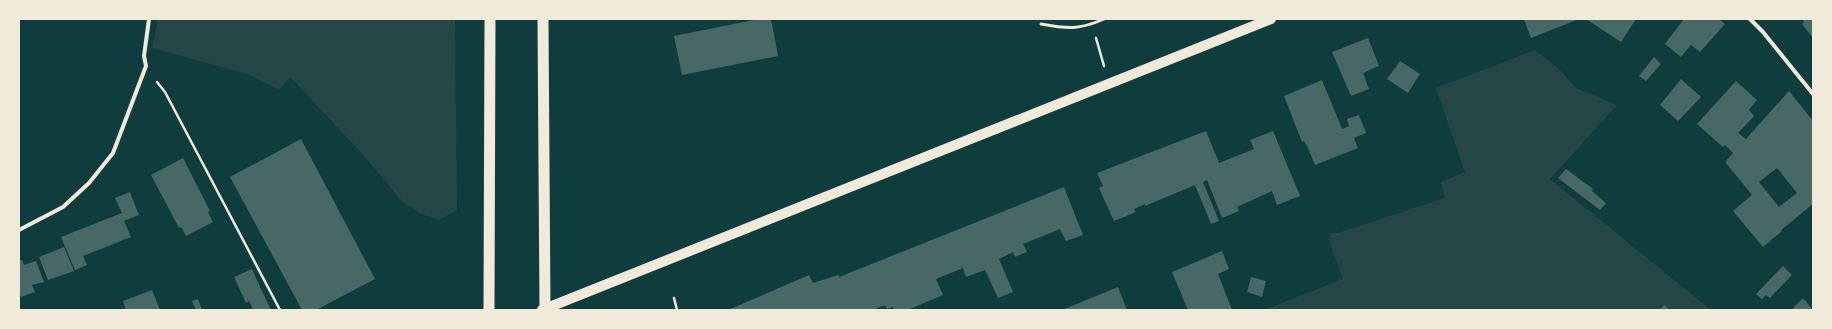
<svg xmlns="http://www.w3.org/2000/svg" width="1832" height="329" viewBox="0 0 1832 329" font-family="'Space Grotesk',sans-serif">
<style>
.green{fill:#244646}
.building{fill:#486865;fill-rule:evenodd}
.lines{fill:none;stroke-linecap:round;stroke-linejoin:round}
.path{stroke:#f1e9da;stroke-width:2.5}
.service{stroke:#f1e9da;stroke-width:3}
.minor{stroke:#f1e9da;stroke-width:4}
.primary{stroke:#f1e9da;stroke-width:10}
.trunk{stroke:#f1e9da;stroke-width:11}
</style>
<rect width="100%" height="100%" fill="#0f3d3e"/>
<path class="green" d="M 158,19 L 455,19 L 457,210 L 439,220 L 421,214 L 402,201 L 358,149 L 290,77 L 279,90 L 247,74 L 152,48 Z
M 1535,50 L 1560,70 L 1576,88 L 1617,105 L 1550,179 L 1711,310 L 1264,310 L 1343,279 L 1329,242 L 1330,233 L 1338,233 L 1445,198 L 1441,182 L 1465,172 L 1436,88 Z"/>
<path class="building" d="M 759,19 L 771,19 L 778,56 L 682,75 L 674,36 Z
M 1524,19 L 1579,19 L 1531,38 Z
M 1586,19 L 1636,19 L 1621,42 Z
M 1684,19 L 1719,19 L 1725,24 L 1700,52 L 1691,45 L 1681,57 L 1665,44 Z
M 1802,19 L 1813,19 L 1813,38 L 1802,24 L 1804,22 Z
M 1368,38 L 1379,66 L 1363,73 L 1369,89 L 1351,96 L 1332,52 Z
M 1654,57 L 1661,64 L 1646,81 L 1639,76 Z
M 1400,61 L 1420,74 L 1408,93 L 1387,79 Z
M 1681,79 L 1701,97 L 1678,121 L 1660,105 Z
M 1322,80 L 1342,129 L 1349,126 L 1347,119 L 1359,115 L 1366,133 L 1354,138 L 1358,148 L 1315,165 L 1307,146 L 1304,141 L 1302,142 L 1284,96 Z
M 1736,81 L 1757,100 L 1749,110 L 1754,116 L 1738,133 L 1746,139 L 1789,91 L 1813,121 L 1813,204 L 1781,230 L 1782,231 L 1763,247 L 1733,211 L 1752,195 L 1726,163 L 1726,161 L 1733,153 L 1725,145 L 1723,147 L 1697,124 ZM 1777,168 L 1797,193 L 1779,207 L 1759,182 Z
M 1206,131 L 1219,163 L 1254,149 L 1250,140 L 1273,131 L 1300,196 L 1277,205 L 1272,191 L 1237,207 L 1239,211 L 1222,218 L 1207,180 L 1203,182 L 1219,221 L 1211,224 L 1195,185 L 1145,206 L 1145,204 L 1134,209 L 1136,212 L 1114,221 L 1099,188 L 1103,186 L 1097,173 Z
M 301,139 L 375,279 L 316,310 L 302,310 L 230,177 Z
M 183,158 L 210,211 L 208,212 L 213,222 L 186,236 L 181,227 L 179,228 L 151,175 Z
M 1566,169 L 1593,189 L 1592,191 L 1606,203 L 1600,210 L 1558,178 Z
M 1064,187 L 1083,235 L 1066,241 L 1060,229 L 1023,244 L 1027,252 L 1015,257 L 1013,252 L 999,259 L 1013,292 L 998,298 L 985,270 L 966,277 L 963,268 L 936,279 L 943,295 L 910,309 L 911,310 L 894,310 L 893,307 L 887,309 L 885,305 L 873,310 L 728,310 L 809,275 L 813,283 L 838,275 L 839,277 Z
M 130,192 L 139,215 L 124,221 L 131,237 L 83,256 L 87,265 L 75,270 L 61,237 L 122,213 L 115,198 Z
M 64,247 L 74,271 L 48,280 L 39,257 Z
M 1222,251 L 1229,269 L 1218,274 L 1232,310 L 1188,310 L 1172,272 Z
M 22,260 L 24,265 L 36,261 L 44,282 L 32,285 L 35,292 L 21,297 L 19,292 L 19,261 Z
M 1783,266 L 1792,275 L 1770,298 L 1766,295 L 1762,299 L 1756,294 Z
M 252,269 L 262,291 L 271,310 L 253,310 L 249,301 L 246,303 L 234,277 Z
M 1251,277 L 1266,281 L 1262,297 L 1247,292 Z
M 1118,287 L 1127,310 L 1062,310 Z
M 152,290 L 160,310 L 126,310 L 123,301 Z
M 1803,298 L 1813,310 L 1795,310 L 1793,308 Z
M 198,299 L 202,310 L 196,310 L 192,301 Z
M 1665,305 L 1669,310 L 1659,310 Z"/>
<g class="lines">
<path class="path" d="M 1096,38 L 1104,66
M 157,82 L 165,92 L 280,310
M 674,298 L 677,310"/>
<path class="service" d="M 1041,24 C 1068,29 1079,30 1104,19"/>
<path class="minor" d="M 1750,19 L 1763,32 L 1813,94
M 19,230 L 63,207 L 89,183 L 113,153 L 146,66 L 144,56 L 149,19"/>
<path class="primary" d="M 542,310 L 1271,19"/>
<path class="trunk" d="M 543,19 L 545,309
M 489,310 L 490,19"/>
</g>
<rect width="1832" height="329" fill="none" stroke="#f1e9da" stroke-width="40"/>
</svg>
